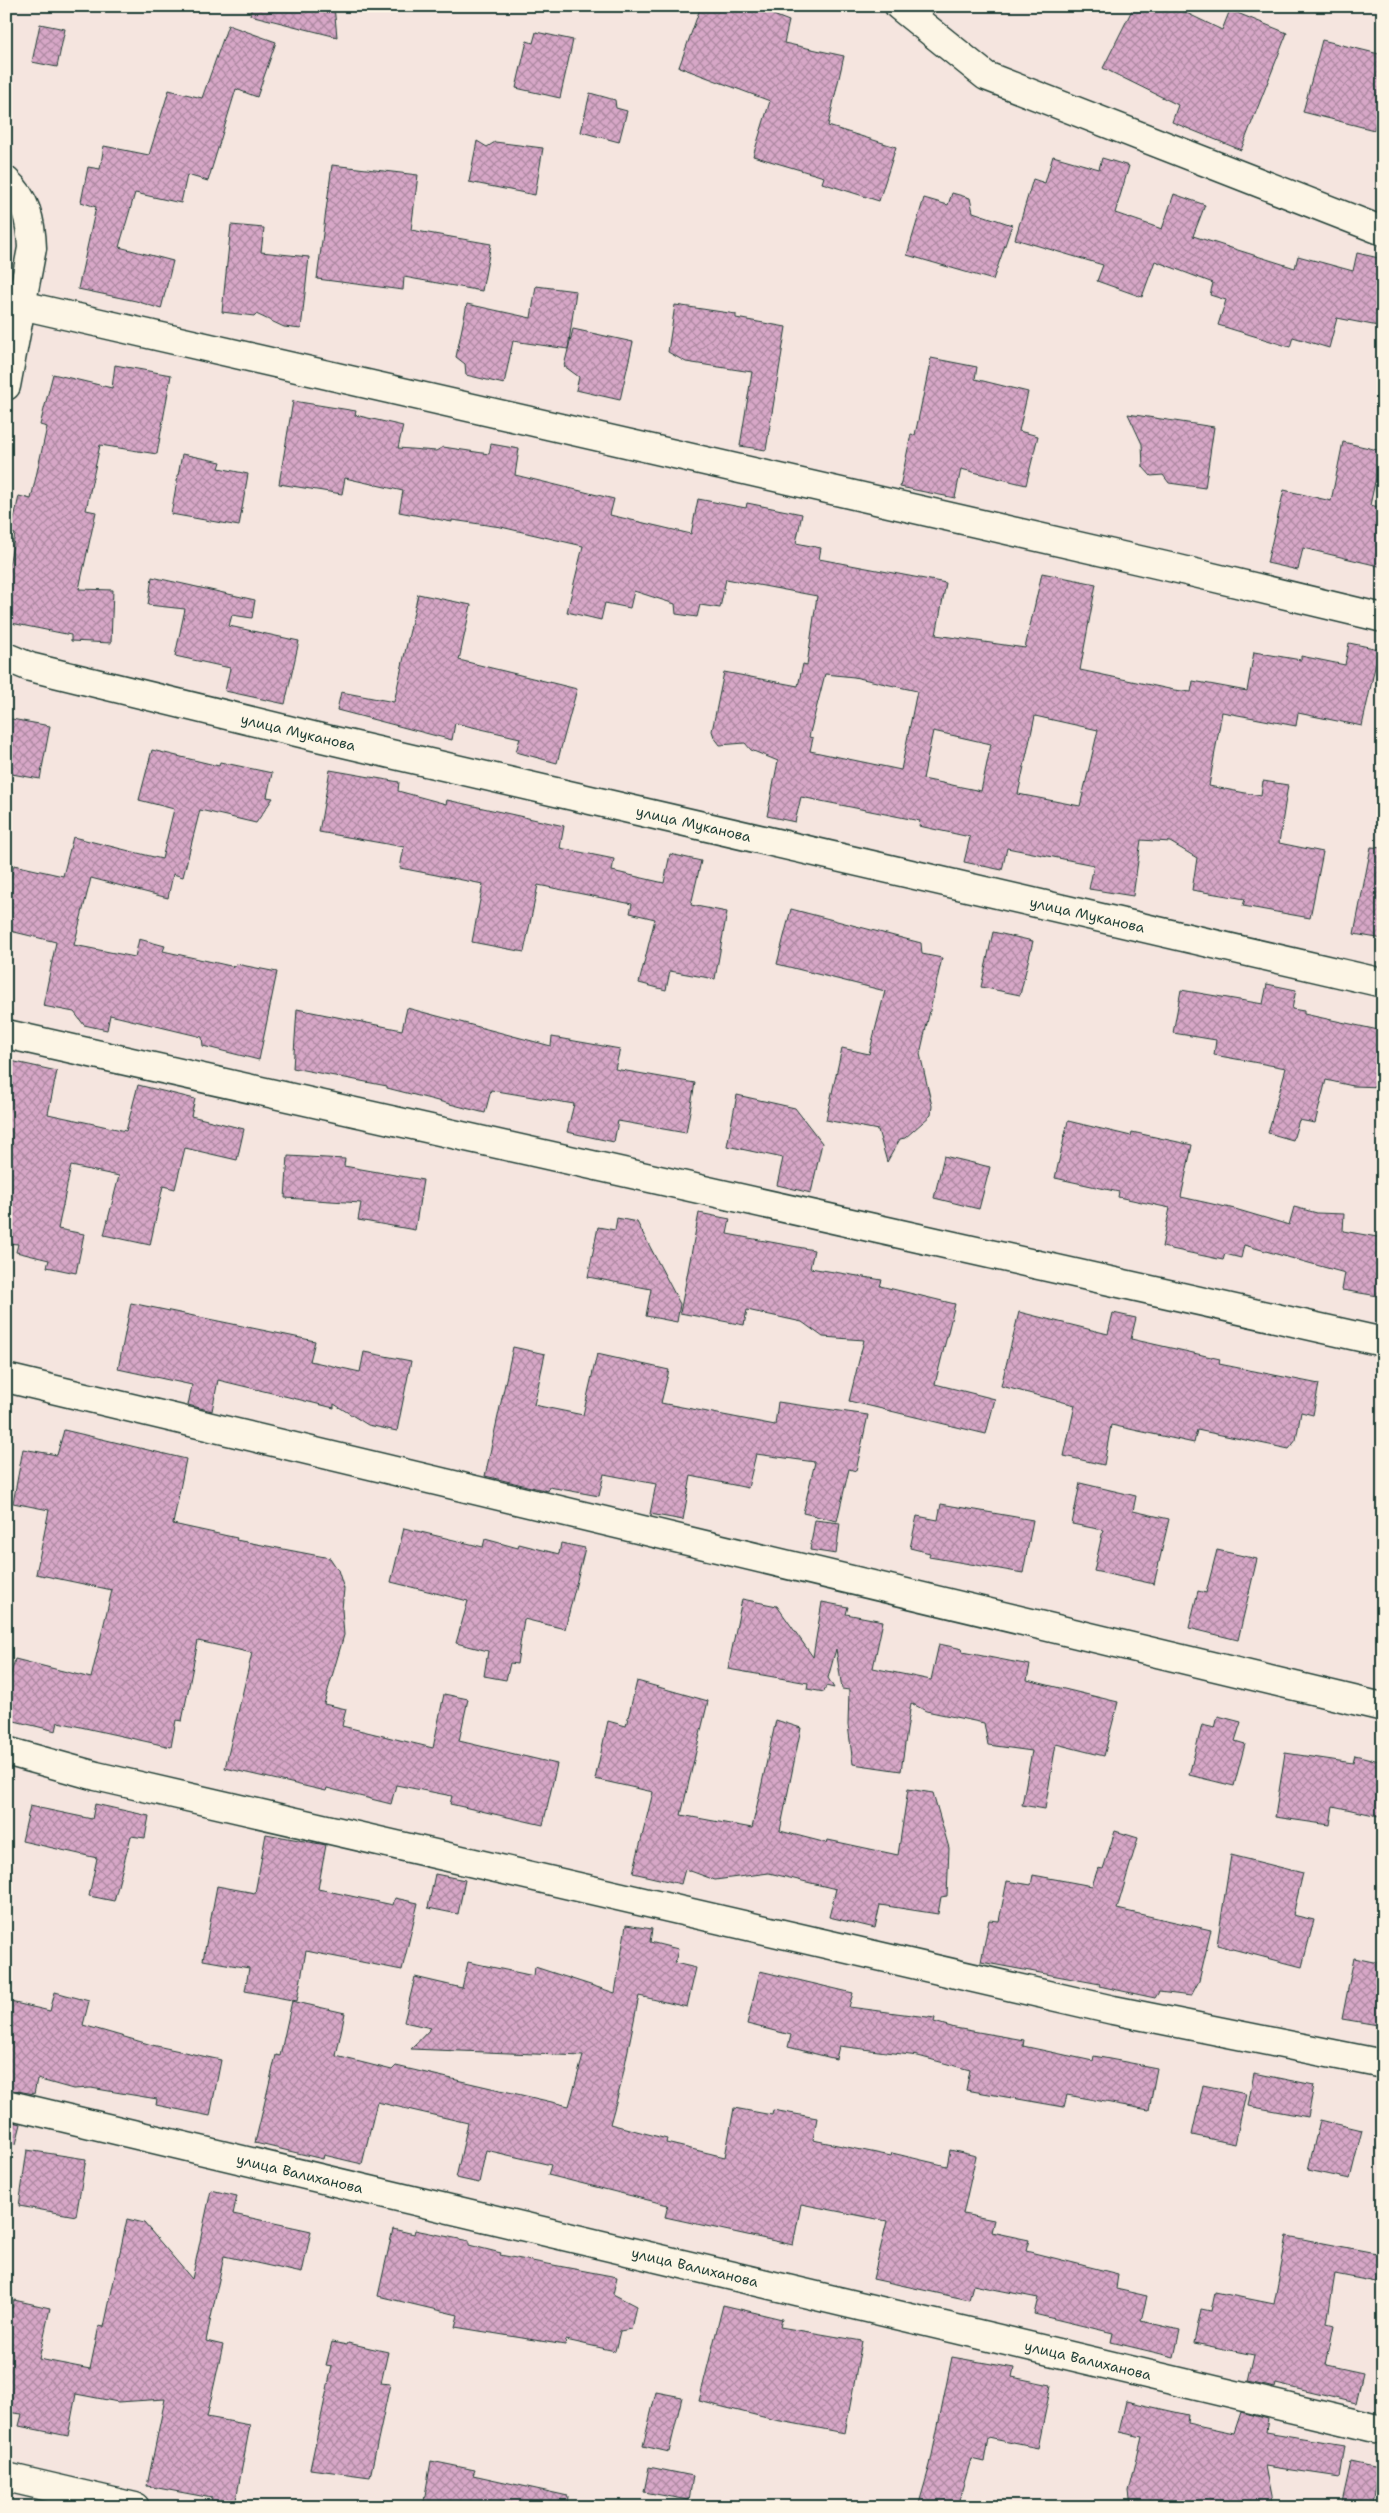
<svg xmlns="http://www.w3.org/2000/svg" width="1389" height="2513" viewBox="0 0 1389 2513" font-family="'Shantell Sans',sans-serif">
<style>
.building{fill:url(#building-cross-hatch);stroke:#1f3d34;fill-rule:evenodd}
.lines{fill:none;stroke-linecap:round;stroke-linejoin:round}
.minor-casing{stroke:#1f3d34;stroke-width:31}
.minor{stroke:#fcf5e5;stroke-width:28}
.labels{text-anchor:middle;dominant-baseline:central;stroke-width:5;stroke-linejoin:round;paint-order:stroke}
.street-label{font-size:14px;fill:#1f3d34;stroke:#fcf5e5}
</style>
<defs>
<pattern id="building-cross-hatch" width="8" height="8" patternUnits="userSpaceOnUse" patternTransform="scale(1.25)"><rect width="8" height="8" fill="#d7a7c7"/><path d="M0 0l8 8M0 8l8-8" fill="none" stroke="#ae89a2"/></pattern>
</defs>
<rect width="100%" height="100%" fill="#f5e5df"/>
<filter id="ink" filterUnits="userSpaceOnUse"><feTurbulence type="fractalNoise" baseFrequency=".02" numOctaves="2"/><feDisplacementMap in="SourceGraphic" scale="10" xChannelSelector="R" yChannelSelector="G"/><feConvolveMatrix kernelMatrix="1 2 1 2 8 2 1 2 1" color-interpolation-filters="sRGB"/></filter>
<g filter="url(#ink)">
<path class="building" d="M 252,6 L 334,6 L 337,37 L 250,15 Z
M 701,6 L 750,6 L 789,21 L 784,43 L 844,56 L 828,126 L 896,147 L 879,201 L 822,183 L 824,177 L 753,156 L 770,101 L 679,67 Z
M 1134,6 L 1172,6 L 1222,30 L 1230,10 L 1287,33 L 1241,150 L 1172,122 L 1178,105 L 1103,68 Z
M 40,24 L 65,29 L 57,67 L 32,62 Z
M 228,25 L 276,42 L 257,97 L 236,89 L 208,181 L 187,175 L 181,203 L 135,193 L 119,247 L 173,261 L 161,309 L 136,301 L 78,289 L 96,207 L 81,202 L 88,167 L 100,169 L 104,146 L 149,155 L 169,90 L 202,98 Z
M 536,32 L 573,40 L 560,98 L 516,88 L 527,41 L 533,43 Z
M 1322,40 L 1383,55 L 1383,96 L 1374,130 L 1303,112 Z
M 590,93 L 615,100 L 616,108 L 627,111 L 619,142 L 581,132 Z
M 477,141 L 487,147 L 495,142 L 543,148 L 535,195 L 469,182 Z
M 1053,156 L 1099,169 L 1102,158 L 1129,166 L 1115,213 L 1162,229 L 1174,194 L 1205,205 L 1193,236 L 1295,268 L 1298,256 L 1353,271 L 1357,253 L 1383,259 L 1383,327 L 1337,318 L 1329,348 L 1293,337 L 1290,347 L 1218,325 L 1226,300 L 1210,295 L 1213,283 L 1155,261 L 1142,297 L 1097,281 L 1103,265 L 1015,239 L 1033,179 L 1045,183 Z
M 332,165 L 418,175 L 411,230 L 491,244 L 482,291 L 404,277 L 403,290 L 317,279 Z
M 952,193 L 970,198 L 973,212 L 1012,225 L 993,280 L 907,255 L 924,198 L 948,205 Z
M 231,225 L 264,228 L 261,252 L 309,257 L 301,329 L 284,327 L 256,314 L 254,316 L 222,312 Z
M 536,286 L 576,291 L 568,349 L 513,341 L 504,384 L 466,375 L 465,364 L 456,357 L 467,304 L 531,318 Z
M 675,305 L 736,314 L 736,318 L 786,327 L 766,450 L 740,446 L 752,372 L 686,362 L 668,352 Z
M 573,329 L 633,342 L 620,400 L 576,390 L 579,377 L 564,366 Z
M 931,358 L 977,367 L 975,379 L 1028,392 L 1019,431 L 1038,436 L 1026,485 L 961,469 L 955,498 L 900,487 L 911,434 L 915,435 Z
M 115,365 L 171,375 L 157,454 L 100,445 L 86,510 L 96,512 L 79,589 L 113,590 L 111,643 L 71,641 L 71,635 L 6,622 L 6,581 L 15,534 L 11,533 L 19,496 L 31,499 L 47,427 L 40,425 L 53,374 L 112,388 Z
M 293,401 L 356,411 L 355,415 L 403,426 L 398,448 L 436,451 L 443,447 L 489,454 L 491,444 L 519,449 L 515,475 L 614,499 L 610,515 L 691,534 L 698,499 L 746,508 L 747,503 L 802,514 L 796,543 L 821,548 L 819,559 L 946,583 L 936,635 L 1025,648 L 1042,573 L 1096,584 L 1080,670 L 1174,690 L 1191,692 L 1193,681 L 1247,691 L 1254,652 L 1301,660 L 1301,656 L 1345,665 L 1349,643 L 1379,649 L 1362,726 L 1298,713 L 1296,726 L 1222,712 L 1209,786 L 1261,796 L 1263,781 L 1288,785 L 1279,843 L 1323,852 L 1310,918 L 1243,906 L 1245,899 L 1192,890 L 1197,858 L 1170,842 L 1141,840 L 1133,896 L 1089,889 L 1094,865 L 1007,848 L 1002,870 L 964,862 L 970,837 L 919,826 L 920,821 L 801,797 L 795,822 L 767,816 L 778,761 L 751,750 L 745,743 L 720,745 L 714,737 L 712,731 L 724,672 L 798,686 L 803,664 L 807,665 L 817,596 L 726,579 L 720,608 L 700,605 L 697,617 L 676,614 L 675,604 L 634,591 L 630,608 L 605,603 L 601,620 L 567,612 L 583,546 L 501,527 L 452,520 L 452,522 L 399,512 L 403,491 L 345,478 L 342,494 L 279,484 ZM 825,674 L 854,677 L 917,691 L 901,770 L 810,751 L 813,738 L 809,737 ZM 1035,716 L 1098,730 L 1080,806 L 1018,794 ZM 933,731 L 991,744 L 981,791 L 923,779 Z
M 1128,414 L 1214,427 L 1205,488 L 1169,483 L 1163,475 L 1151,476 L 1143,467 L 1142,444 Z
M 1343,442 L 1382,451 L 1370,505 L 1383,508 L 1383,567 L 1303,548 L 1298,570 L 1267,563 L 1284,490 L 1331,501 Z
M 182,454 L 221,462 L 219,468 L 248,474 L 239,526 L 171,514 Z
M 152,577 L 255,600 L 252,618 L 232,615 L 229,626 L 299,641 L 285,704 L 225,691 L 230,668 L 175,656 L 185,609 L 148,605 Z
M 418,594 L 471,605 L 459,660 L 577,689 L 557,763 L 516,752 L 520,738 L 455,723 L 452,740 L 337,710 L 341,692 L 394,702 Z
M 6,718 L 50,726 L 40,779 L 6,773 Z
M 152,750 L 219,766 L 220,762 L 272,773 L 267,797 L 273,798 L 256,823 L 200,810 L 183,877 L 173,874 L 168,898 L 91,878 L 74,945 L 135,957 L 139,939 L 165,946 L 163,951 L 235,967 L 236,964 L 277,972 L 259,1060 L 203,1046 L 202,1037 L 110,1015 L 107,1030 L 84,1025 L 74,1012 L 43,1006 L 56,942 L 6,930 L 6,899 L 14,865 L 63,876 L 73,837 L 162,859 L 174,809 L 139,800 Z
M 330,770 L 399,782 L 398,791 L 446,804 L 447,800 L 564,826 L 560,848 L 614,859 L 612,871 L 664,883 L 670,854 L 701,861 L 691,905 L 727,912 L 715,979 L 670,971 L 666,990 L 639,983 L 655,919 L 630,913 L 632,904 L 538,885 L 524,952 L 472,942 L 483,884 L 400,868 L 404,847 L 319,832 Z
M 1371,847 L 1383,848 L 1383,939 L 1354,934 Z
M 791,909 L 921,943 L 922,954 L 942,958 L 920,1054 L 932,1106 L 931,1115 L 905,1138 L 900,1139 L 887,1162 L 878,1130 L 826,1120 L 842,1048 L 869,1054 L 885,991 L 777,964 Z
M 993,932 L 1033,941 L 1020,995 L 981,987 Z
M 1267,984 L 1296,990 L 1292,1009 L 1304,1011 L 1304,1014 L 1383,1031 L 1383,1087 L 1353,1086 L 1326,1080 L 1315,1123 L 1299,1120 L 1293,1140 L 1268,1133 L 1286,1068 L 1214,1055 L 1216,1040 L 1173,1033 L 1181,990 L 1263,1004 Z
M 407,1008 L 551,1046 L 552,1037 L 620,1049 L 615,1069 L 695,1083 L 686,1133 L 618,1121 L 614,1142 L 567,1132 L 574,1104 L 491,1090 L 485,1113 L 387,1088 L 387,1086 L 293,1068 L 297,1009 L 402,1030 Z
M 6,1060 L 57,1071 L 48,1114 L 126,1131 L 138,1085 L 195,1099 L 191,1116 L 244,1129 L 237,1160 L 185,1148 L 175,1189 L 163,1186 L 150,1245 L 104,1235 L 119,1176 L 71,1166 L 58,1229 L 84,1234 L 76,1273 L 47,1267 L 49,1260 L 16,1252 L 18,1244 L 6,1243 Z
M 737,1095 L 795,1108 L 822,1143 L 811,1193 L 777,1185 L 783,1158 L 727,1146 Z
M 1068,1121 L 1131,1136 L 1132,1132 L 1192,1145 L 1181,1197 L 1235,1209 L 1289,1225 L 1294,1207 L 1317,1213 L 1344,1214 L 1343,1231 L 1383,1238 L 1383,1269 L 1378,1296 L 1342,1290 L 1345,1273 L 1244,1245 L 1241,1258 L 1225,1254 L 1223,1260 L 1162,1247 L 1170,1208 L 1118,1197 L 1119,1192 L 1055,1178 Z
M 288,1156 L 345,1159 L 344,1166 L 423,1180 L 415,1230 L 358,1220 L 361,1203 L 285,1198 Z
M 944,1156 L 990,1167 L 979,1209 L 934,1198 Z
M 699,1213 L 730,1219 L 727,1234 L 814,1250 L 810,1268 L 882,1280 L 880,1286 L 955,1304 L 935,1384 L 995,1399 L 986,1434 L 849,1401 L 864,1340 L 823,1337 L 802,1322 L 747,1310 L 744,1325 L 680,1313 Z
M 617,1218 L 637,1222 L 680,1304 L 677,1322 L 646,1316 L 651,1289 L 588,1277 L 598,1227 L 615,1230 Z
M 131,1303 L 315,1341 L 310,1361 L 360,1372 L 364,1352 L 411,1361 L 397,1431 L 368,1425 L 334,1404 L 334,1408 L 218,1380 L 212,1411 L 188,1405 L 192,1385 L 118,1369 Z
M 1019,1312 L 1108,1334 L 1113,1313 L 1136,1318 L 1131,1339 L 1220,1359 L 1219,1364 L 1319,1384 L 1313,1415 L 1301,1412 L 1296,1440 L 1289,1449 L 1197,1430 L 1194,1443 L 1111,1425 L 1104,1465 L 1064,1456 L 1075,1405 L 1001,1386 Z
M 513,1347 L 545,1354 L 534,1405 L 583,1415 L 597,1354 L 669,1370 L 661,1403 L 775,1425 L 778,1402 L 868,1415 L 856,1471 L 849,1469 L 837,1521 L 803,1513 L 815,1462 L 756,1454 L 748,1488 L 691,1476 L 683,1520 L 650,1514 L 656,1484 L 604,1474 L 599,1496 L 549,1487 L 548,1491 L 485,1476 Z
M 64,1430 L 186,1459 L 173,1524 L 237,1538 L 236,1540 L 330,1558 L 338,1570 L 344,1589 L 342,1609 L 344,1635 L 324,1704 L 346,1709 L 342,1726 L 433,1748 L 444,1694 L 468,1699 L 459,1741 L 557,1764 L 543,1825 L 450,1804 L 452,1796 L 396,1785 L 391,1804 L 327,1788 L 326,1791 L 225,1768 L 252,1653 L 198,1641 L 182,1721 L 176,1720 L 171,1747 L 58,1722 L 56,1731 L 6,1719 L 6,1693 L 15,1659 L 91,1678 L 112,1590 L 36,1574 L 49,1510 L 13,1503 L 23,1449 L 57,1455 Z
M 1080,1483 L 1136,1496 L 1133,1511 L 1169,1519 L 1154,1584 L 1094,1571 L 1103,1530 L 1072,1524 Z
M 941,1504 L 1033,1520 L 1023,1573 L 929,1557 L 930,1553 L 910,1548 L 917,1516 L 938,1520 Z
M 815,1520 L 840,1523 L 836,1554 L 810,1550 Z
M 404,1528 L 483,1547 L 485,1539 L 518,1548 L 519,1544 L 559,1554 L 561,1543 L 585,1548 L 565,1629 L 524,1619 L 517,1664 L 510,1663 L 506,1680 L 484,1676 L 488,1651 L 456,1643 L 468,1601 L 391,1582 Z
M 1217,1550 L 1257,1559 L 1238,1640 L 1189,1628 L 1198,1591 L 1206,1593 Z
M 742,1599 L 777,1606 L 813,1657 L 822,1602 L 848,1607 L 846,1614 L 883,1621 L 873,1668 L 931,1680 L 939,1644 L 963,1649 L 962,1652 L 1030,1665 L 1027,1680 L 1118,1702 L 1104,1756 L 1056,1744 L 1045,1809 L 1022,1805 L 1032,1751 L 988,1745 L 984,1723 L 926,1711 L 911,1703 L 901,1771 L 853,1764 L 848,1725 L 849,1690 L 842,1689 L 836,1649 L 828,1678 L 834,1688 L 826,1686 L 824,1692 L 807,1689 L 808,1683 L 728,1669 Z
M 637,1681 L 708,1701 L 681,1815 L 752,1828 L 776,1720 L 801,1728 L 780,1831 L 827,1843 L 828,1840 L 898,1855 L 908,1789 L 933,1793 L 949,1848 L 947,1896 L 941,1897 L 938,1914 L 880,1905 L 875,1928 L 829,1917 L 836,1889 L 769,1873 L 715,1880 L 685,1869 L 681,1884 L 633,1873 L 653,1792 L 595,1779 L 608,1721 L 626,1726 Z
M 1218,1716 L 1241,1722 L 1235,1741 L 1245,1744 L 1234,1786 L 1189,1775 L 1202,1725 L 1215,1728 Z
M 1285,1753 L 1353,1763 L 1355,1755 L 1383,1762 L 1383,1817 L 1333,1806 L 1330,1825 L 1275,1817 Z
M 95,1804 L 149,1816 L 145,1838 L 131,1836 L 114,1901 L 89,1896 L 97,1858 L 22,1841 L 30,1806 L 92,1819 Z
M 1115,1831 L 1138,1838 L 1117,1909 L 1211,1930 L 1199,1981 L 1191,1996 L 1159,1992 L 1155,1998 L 1099,1986 L 1100,1984 L 981,1962 L 989,1920 L 999,1921 L 1007,1881 L 1031,1885 L 1033,1875 L 1092,1886 L 1098,1868 L 1103,1869 Z
M 266,1834 L 326,1845 L 318,1889 L 393,1905 L 395,1898 L 418,1903 L 402,1970 L 306,1951 L 297,2001 L 245,1991 L 249,1968 L 203,1960 L 217,1886 L 255,1893 Z
M 1231,1855 L 1303,1873 L 1293,1915 L 1314,1920 L 1302,1967 L 1217,1945 Z
M 435,1874 L 465,1880 L 458,1914 L 428,1908 Z
M 626,1925 L 652,1929 L 650,1942 L 678,1949 L 675,1963 L 696,1968 L 687,2007 L 639,1996 L 621,2084 L 610,2124 L 667,2139 L 666,2143 L 725,2157 L 734,2108 L 772,2115 L 773,2110 L 817,2118 L 813,2140 L 891,2156 L 892,2153 L 947,2166 L 950,2150 L 976,2156 L 963,2214 L 994,2220 L 991,2232 L 1029,2240 L 1026,2251 L 1118,2274 L 1116,2289 L 1147,2296 L 1141,2321 L 1180,2330 L 1174,2357 L 1111,2342 L 1113,2333 L 1034,2314 L 1038,2298 L 973,2285 L 969,2300 L 873,2279 L 887,2221 L 801,2204 L 793,2245 L 665,2217 L 668,2205 L 548,2175 L 551,2165 L 486,2150 L 479,2183 L 456,2178 L 468,2123 L 377,2102 L 362,2164 L 324,2155 L 323,2159 L 255,2143 L 276,2055 L 280,2056 L 292,2001 L 345,2013 L 336,2056 L 392,2070 L 396,2066 L 569,2106 L 583,2056 L 411,2049 L 431,2028 L 404,2022 L 415,1977 L 462,1988 L 468,1962 L 534,1976 L 535,1967 L 615,1993 Z
M 1354,1958 L 1383,1964 L 1383,1998 L 1378,2025 L 1342,2019 Z
M 760,1971 L 853,1993 L 849,2007 L 935,2018 L 934,2022 L 955,2028 L 1024,2040 L 1023,2046 L 1093,2061 L 1094,2056 L 1157,2068 L 1149,2110 L 1067,2095 L 1064,2107 L 966,2090 L 970,2070 L 918,2056 L 839,2046 L 836,2059 L 788,2047 L 791,2035 L 747,2024 Z
M 55,1992 L 89,2001 L 83,2025 L 152,2045 L 221,2060 L 210,2116 L 156,2105 L 157,2099 L 91,2088 L 73,2089 L 37,2079 L 34,2094 L 6,2089 L 6,2001 L 50,2011 Z
M 1254,2073 L 1314,2085 L 1308,2117 L 1248,2106 Z
M 1203,2085 L 1246,2094 L 1235,2144 L 1192,2135 Z
M 6,2120 L 21,2124 L 16,2144 L 6,2143 Z
M 1320,2120 L 1362,2130 L 1350,2179 L 1308,2170 Z
M 27,2150 L 86,2159 L 76,2216 L 19,2206 Z
M 211,2190 L 237,2196 L 233,2214 L 311,2231 L 302,2273 L 224,2256 L 206,2341 L 223,2345 L 207,2417 L 250,2425 L 235,2505 L 211,2500 L 212,2498 L 147,2486 L 165,2399 L 118,2402 L 76,2394 L 68,2436 L 19,2426 L 22,2414 L 6,2412 L 6,2307 L 12,2308 L 14,2300 L 50,2308 L 39,2359 L 90,2369 L 99,2326 L 104,2327 L 127,2219 L 144,2223 L 192,2279 Z
M 393,2229 L 414,2234 L 415,2230 L 469,2241 L 469,2245 L 501,2253 L 500,2255 L 617,2277 L 613,2294 L 636,2306 L 631,2329 L 620,2331 L 615,2351 L 566,2340 L 565,2345 L 455,2327 L 458,2315 L 378,2296 Z
M 1287,2236 L 1381,2254 L 1376,2282 L 1335,2274 L 1327,2323 L 1334,2325 L 1326,2365 L 1363,2373 L 1356,2403 L 1276,2384 L 1275,2388 L 1248,2382 L 1254,2355 L 1194,2343 L 1201,2309 L 1211,2311 L 1215,2292 L 1274,2304 Z
M 723,2305 L 782,2319 L 780,2327 L 862,2341 L 845,2433 L 775,2420 L 699,2401 Z
M 332,2342 L 347,2345 L 348,2343 L 388,2352 L 381,2383 L 390,2384 L 370,2477 L 310,2469 L 332,2366 L 326,2365 Z
M 952,2357 L 1014,2368 L 1012,2377 L 1051,2385 L 1038,2448 L 988,2438 L 984,2462 L 971,2459 L 957,2507 L 918,2507 L 930,2465 Z
M 656,2392 L 682,2397 L 669,2452 L 643,2446 Z
M 1126,2401 L 1188,2415 L 1187,2423 L 1234,2433 L 1241,2412 L 1268,2419 L 1266,2432 L 1345,2445 L 1340,2477 L 1265,2466 L 1273,2507 L 1131,2507 L 1129,2491 L 1142,2437 L 1119,2432 Z
M 431,2461 L 475,2470 L 473,2475 L 568,2496 L 567,2507 L 423,2507 Z
M 1351,2462 L 1379,2468 L 1371,2507 L 1341,2507 Z
M 649,2467 L 693,2476 L 689,2500 L 644,2492 Z"/>
<g class="lines">
<defs>
<g id="minor">
<path d="M 899,6 L 986,76 L 1383,231"/>
<path d="M 6,181 C 26,199 31,221 32,248 L 6,386"/>
<path d="M 21,305 L 1174,568 L 1383,618"/>
<path id="s1" d="M 6,657 L 30,667 L 313,736 L 1383,983"/>
<path d="M 6,1034 L 1383,1342"/>
<path d="M 6,1378 L 1383,1707"/>
<path d="M 6,1751 L 96,1776 L 1113,2010 L 1383,2064"/>
<path id="s2" d="M 6,2104 L 1383,2430"/>
<path d="M 6,2477 L 135,2507"/>
</g>
</defs>
<use href="#minor" class="minor-casing"/>
<use href="#minor" class="minor"/>
</g>
</g>
<g class="labels">
<g class="street-label">
<text stroke="none"><textPath href="#s1" startOffset="302">улица Муканова</textPath></text>
<text stroke="none"><textPath href="#s1" startOffset="708">улица Муканова</textPath></text>
<text stroke="none"><textPath href="#s1" startOffset="1112">улица Муканова</textPath></text>
<text stroke="none"><textPath href="#s2" startOffset="302">улица Валиханова</textPath></text>
<text stroke="none"><textPath href="#s2" startOffset="708">улица Валиханова</textPath></text>
<text stroke="none"><textPath href="#s2" startOffset="1112">улица Валиханова</textPath></text>
</g>
</g>
<rect width="1389" height="2513" fill="none" stroke="#fcf5e5" stroke-width="25"/>
<rect x="12" y="12" width="1364" height="2488" fill="none" stroke="#1f3d34" stroke-width="2" filter="url(#ink)"/>
</svg>
